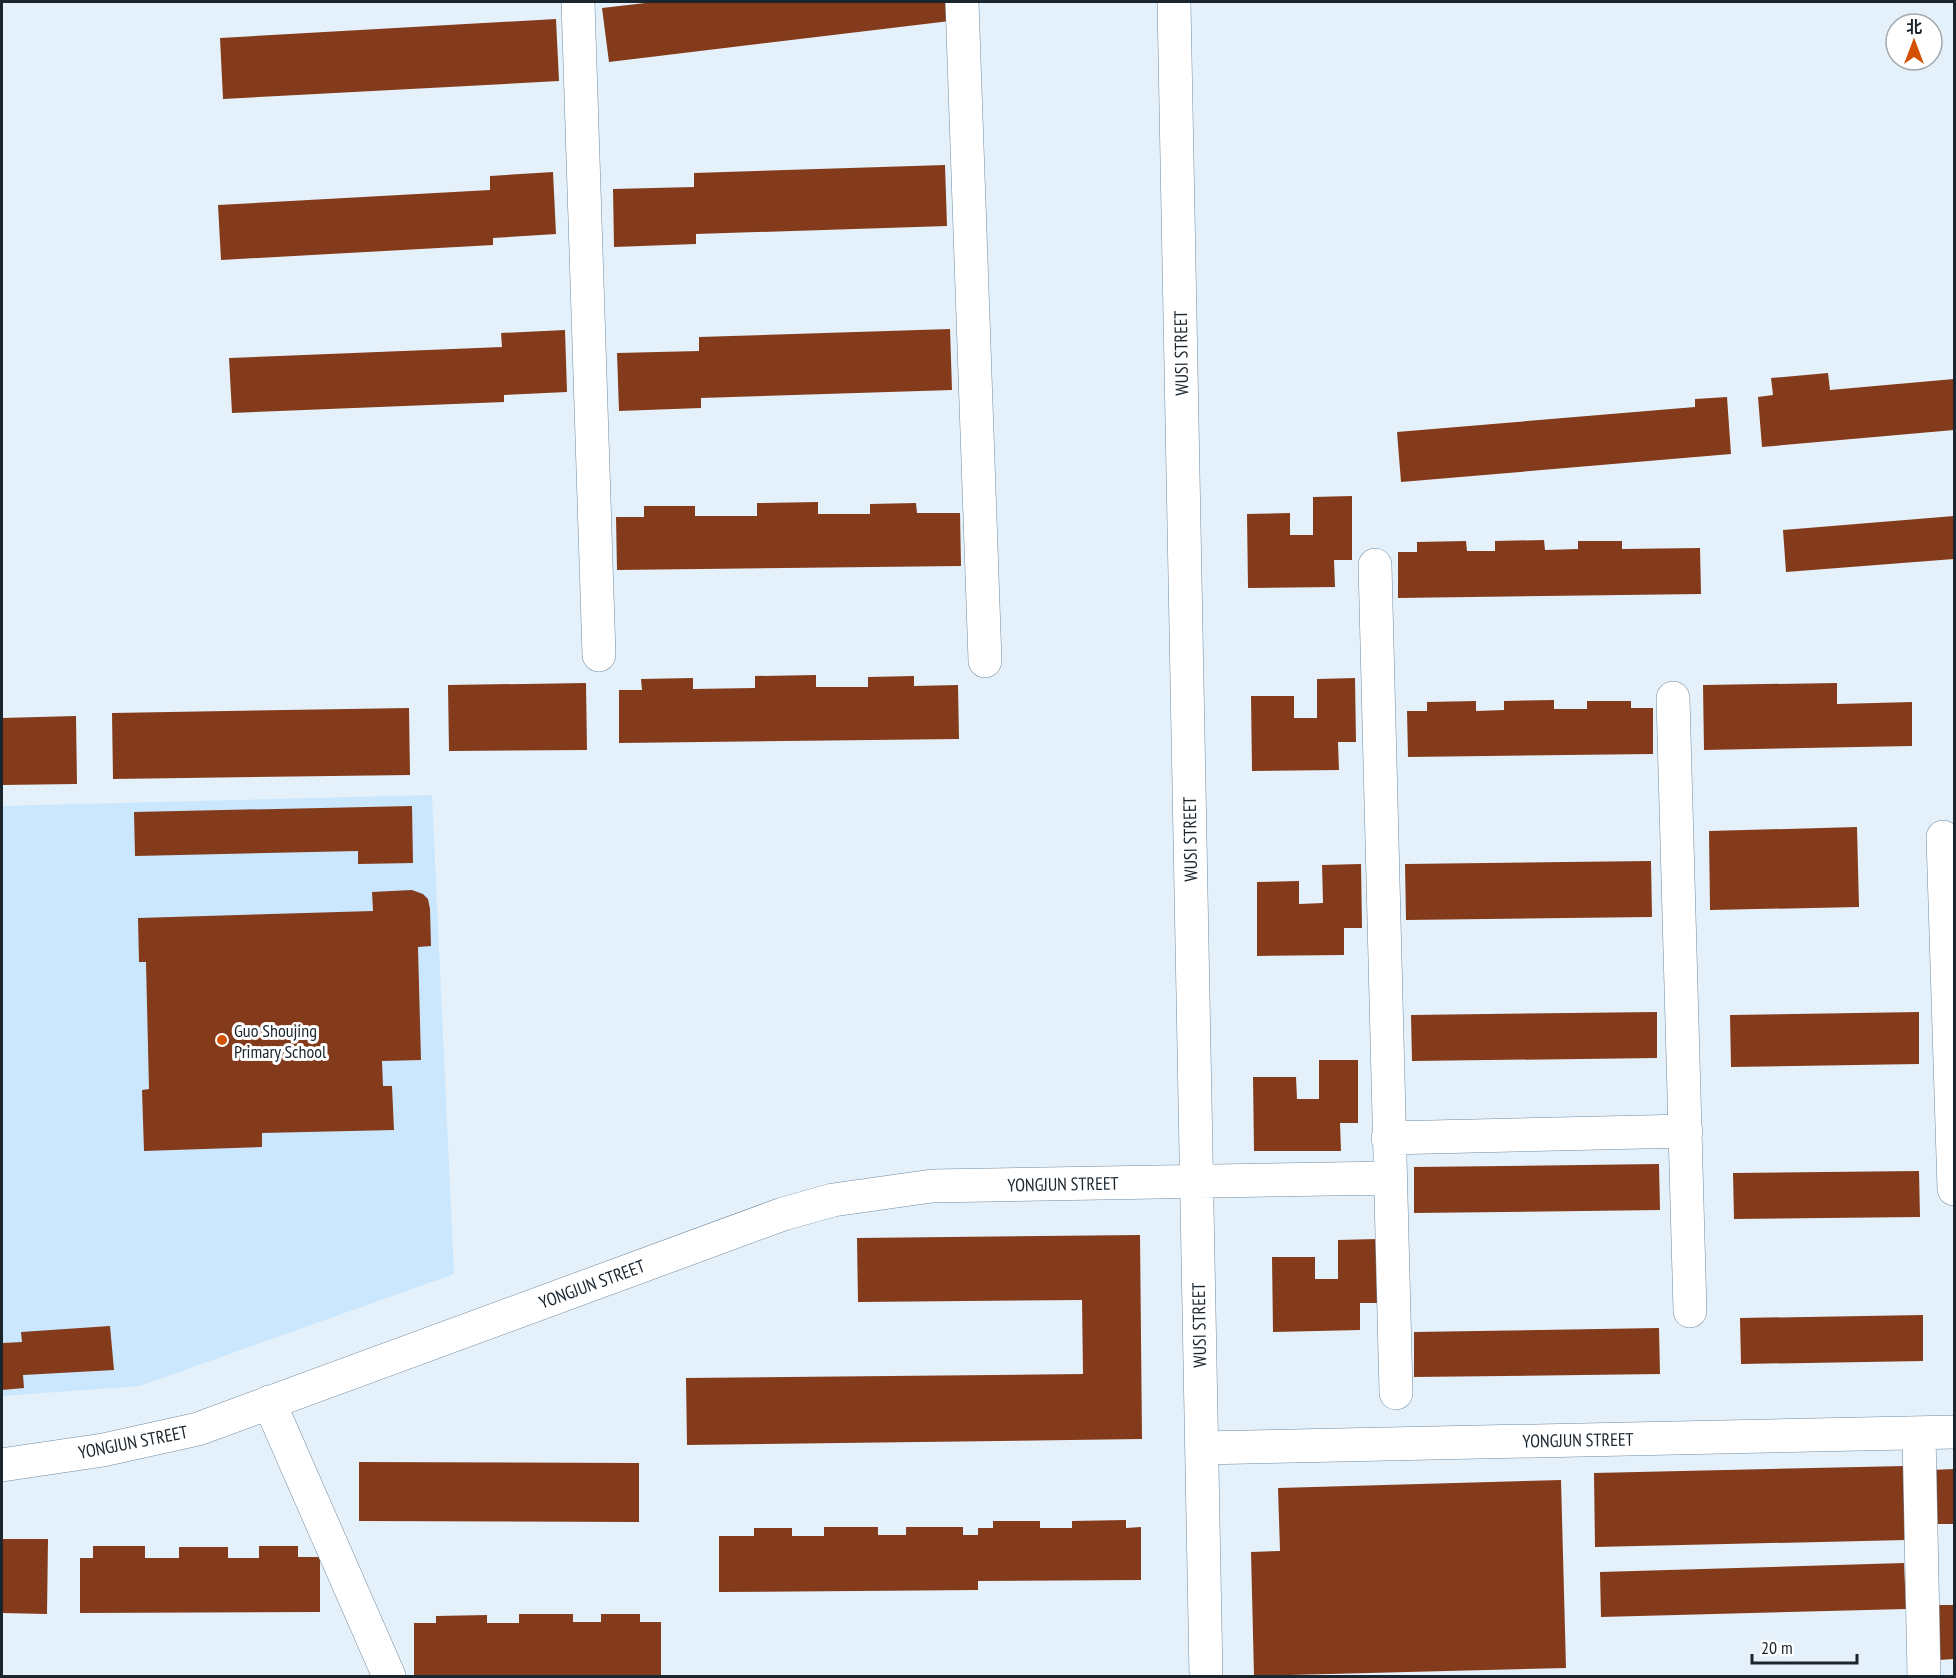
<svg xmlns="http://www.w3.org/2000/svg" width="1956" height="1678" viewBox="0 0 1956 1678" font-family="'PT Sans Narrow','Noto Sans SC',sans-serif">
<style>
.built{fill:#cae7fe}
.building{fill:#843b1b}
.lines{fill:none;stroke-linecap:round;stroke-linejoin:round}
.minor-casing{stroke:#708ba0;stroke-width:34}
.minor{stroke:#fff;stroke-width:33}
.poi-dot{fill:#d35000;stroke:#fff;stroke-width:2}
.labels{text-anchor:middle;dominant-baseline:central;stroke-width:6;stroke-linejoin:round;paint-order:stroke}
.street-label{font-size:18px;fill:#1a252e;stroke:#fff}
.poi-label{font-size:18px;fill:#1a252e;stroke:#fff;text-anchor:start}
</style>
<rect width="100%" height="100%" fill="#e5f1fa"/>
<path class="built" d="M 432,795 L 454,1274 L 140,1386 L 2,1396 L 2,806 Z"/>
<path class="building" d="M 654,2 L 948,2 L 950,21 L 609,62 L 602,8 Z
M 556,19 L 559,81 L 223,99 L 220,38 Z
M 945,165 L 947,226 L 696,234 L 696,244 L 614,247 L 613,189 L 694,187 L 694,173 Z
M 553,172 L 556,234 L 493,238 L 493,245 L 221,260 L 218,205 L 490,190 L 490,176 Z
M 950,329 L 952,390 L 701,398 L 701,408 L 619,411 L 617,353 L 699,351 L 699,337 Z
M 565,330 L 567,392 L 504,395 L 504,402 L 232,413 L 229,358 L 502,347 L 501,333 Z
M 1828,373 L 1830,390 L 1954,379 L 1954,430 L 1762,447 L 1758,397 L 1773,395 L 1771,378 Z
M 1727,397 L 1731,454 L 1401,482 L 1397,432 L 1695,407 L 1695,399 Z
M 1352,496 L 1352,560 L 1334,560 L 1335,587 L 1248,588 L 1247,514 L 1290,513 L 1290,535 L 1313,535 L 1313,497 Z
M 818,502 L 818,514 L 870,514 L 870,504 L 916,503 L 917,513 L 960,513 L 961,566 L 617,570 L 616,517 L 644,517 L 644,506 L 695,506 L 695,516 L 757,516 L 757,503 Z
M 1954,516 L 1954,559 L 1786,572 L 1783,530 Z
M 1544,540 L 1545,550 L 1578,549 L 1578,541 L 1622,541 L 1622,549 L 1700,548 L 1701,594 L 1398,598 L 1398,552 L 1417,552 L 1417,542 L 1466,541 L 1467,551 L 1495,551 L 1495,541 Z
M 816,675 L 816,687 L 868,687 L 868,677 L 914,676 L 914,686 L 958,685 L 959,739 L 619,743 L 619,690 L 642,690 L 641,679 L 693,678 L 693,689 L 755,688 L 755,676 Z
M 1355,678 L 1356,742 L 1338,742 L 1339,770 L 1252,771 L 1251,696 L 1294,696 L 1294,718 L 1317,718 L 1317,679 Z
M 586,683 L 587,750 L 449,751 L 448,685 Z
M 1837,683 L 1837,704 L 1912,702 L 1912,746 L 1704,750 L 1703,685 Z
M 1554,700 L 1554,709 L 1587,709 L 1587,701 L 1631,701 L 1631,708 L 1653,708 L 1653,754 L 1408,757 L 1407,711 L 1427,711 L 1427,702 L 1476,701 L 1476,711 L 1504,710 L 1504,701 Z
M 409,708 L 410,775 L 113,779 L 112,713 Z
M 76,716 L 77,784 L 2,785 L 2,718 Z
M 412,806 L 413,863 L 358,864 L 358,851 L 135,856 L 134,812 Z
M 1857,827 L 1859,907 L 1710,910 L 1709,831 Z
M 1651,861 L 1652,917 L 1406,920 L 1405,864 Z
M 1361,864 L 1362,928 L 1344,928 L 1344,955 L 1257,956 L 1257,882 L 1299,881 L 1299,904 L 1323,903 L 1322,865 Z
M 412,890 L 423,894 L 428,899 L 430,909 L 431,946 L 418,947 L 421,1060 L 382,1061 L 383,1086 L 392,1086 L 394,1130 L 262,1133 L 262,1147 L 144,1151 L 142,1090 L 149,1089 L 146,962 L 139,962 L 138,918 L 373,911 L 372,892 Z
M 1657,1012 L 1657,1058 L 1412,1061 L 1411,1015 Z
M 1919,1012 L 1919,1064 L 1731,1067 L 1730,1015 Z
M 1319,1060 L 1358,1060 L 1358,1123 L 1340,1123 L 1341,1151 L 1254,1151 L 1253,1077 L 1296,1077 L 1297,1099 L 1319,1099 Z
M 1659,1164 L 1660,1210 L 1414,1213 L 1414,1167 Z
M 1919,1171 L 1920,1217 L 1734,1219 L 1733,1173 Z
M 1140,1235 L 1142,1439 L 687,1445 L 686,1378 L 1083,1374 L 1082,1300 L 858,1302 L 857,1238 Z
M 1377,1239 L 1377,1303 L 1360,1303 L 1360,1330 L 1273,1332 L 1272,1257 L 1315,1257 L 1315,1279 L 1338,1279 L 1338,1240 Z
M 1923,1315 L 1923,1361 L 1741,1364 L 1740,1318 Z
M 110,1326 L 114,1370 L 23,1375 L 24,1388 L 2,1390 L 2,1343 L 22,1342 L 21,1332 Z
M 1659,1328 L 1660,1374 L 1414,1377 L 1414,1332 Z
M 359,1462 L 639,1463 L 639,1522 L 359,1521 Z
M 1905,1466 L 1906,1540 L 1595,1547 L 1594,1473 Z
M 1954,1469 L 1954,1524 L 1933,1524 L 1931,1470 Z
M 1561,1480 L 1566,1668 L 1254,1676 L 1251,1552 L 1280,1551 L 1278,1488 Z
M 1126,1520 L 1126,1528 L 1141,1527 L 1141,1580 L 978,1581 L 978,1590 L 719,1592 L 719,1536 L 754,1536 L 754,1528 L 792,1528 L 792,1536 L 824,1536 L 824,1527 L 878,1527 L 878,1535 L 906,1535 L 906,1527 L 963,1527 L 963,1535 L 978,1535 L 978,1528 L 993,1528 L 993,1521 L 1040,1521 L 1040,1528 L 1072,1528 L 1072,1521 Z
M 2,1539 L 48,1539 L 47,1614 L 2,1613 Z
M 93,1546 L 145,1546 L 145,1558 L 179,1558 L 179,1547 L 228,1547 L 228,1558 L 259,1558 L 259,1546 L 298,1546 L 298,1557 L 320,1557 L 320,1612 L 80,1613 L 80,1558 L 93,1558 Z
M 1904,1563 L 1906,1609 L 1601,1617 L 1600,1572 Z
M 1937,1605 L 1954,1605 L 1954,1659 L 1939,1660 Z
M 519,1614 L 573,1614 L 573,1622 L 601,1622 L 601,1614 L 640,1614 L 640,1622 L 661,1622 L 661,1676 L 414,1676 L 414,1623 L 436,1623 L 436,1616 L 487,1615 L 487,1623 L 519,1623 Z"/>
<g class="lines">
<defs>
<path id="minor" d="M 578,2 L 599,655
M 962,2 L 985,661
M 1174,2 L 1206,1676
M 1375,565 L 1396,1393
M 1673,698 L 1690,1311
M 1943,837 L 1954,1189
M 1388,1138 L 1686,1131
M 269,1402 L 389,1676
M 1919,1433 L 1924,1676
M 1202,1448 L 1954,1432
M 2,1465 L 103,1450 L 198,1429 L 783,1214 L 833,1200 L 932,1186 L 1390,1178"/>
</defs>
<use href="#minor" class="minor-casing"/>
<use href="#minor" class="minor"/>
</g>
<circle class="poi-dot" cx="222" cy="1040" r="6"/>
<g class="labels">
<g class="street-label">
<text transform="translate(1181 353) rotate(-91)">WUSI STREET</text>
<text transform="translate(1190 839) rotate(-91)">WUSI STREET</text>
<text transform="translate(1063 1184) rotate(-1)">YONGJUN STREET</text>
<text transform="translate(592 1284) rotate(-20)">YONGJUN STREET</text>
<text transform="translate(1199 1325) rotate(-91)">WUSI STREET</text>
<text transform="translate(1578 1440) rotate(-1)">YONGJUN STREET</text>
<text transform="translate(133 1442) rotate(-11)">YONGJUN STREET</text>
</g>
<g class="poi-label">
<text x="234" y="1030">Guo Shoujing<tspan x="234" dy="21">Primary School</tspan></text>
</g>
</g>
<rect width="1956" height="1678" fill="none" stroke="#1a252e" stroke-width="6"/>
<g transform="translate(1914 42)"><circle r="28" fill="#ffffff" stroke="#a3a8ab" stroke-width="1.5"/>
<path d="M0-4.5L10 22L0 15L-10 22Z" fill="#d35000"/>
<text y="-9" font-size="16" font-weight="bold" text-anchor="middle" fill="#1a252e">北</text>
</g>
<path d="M1752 1654v9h105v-9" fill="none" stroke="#1a252e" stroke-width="3"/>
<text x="1761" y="1654" font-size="18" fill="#1a252e" stroke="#ffffff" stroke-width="4.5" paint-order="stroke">20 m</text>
</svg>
